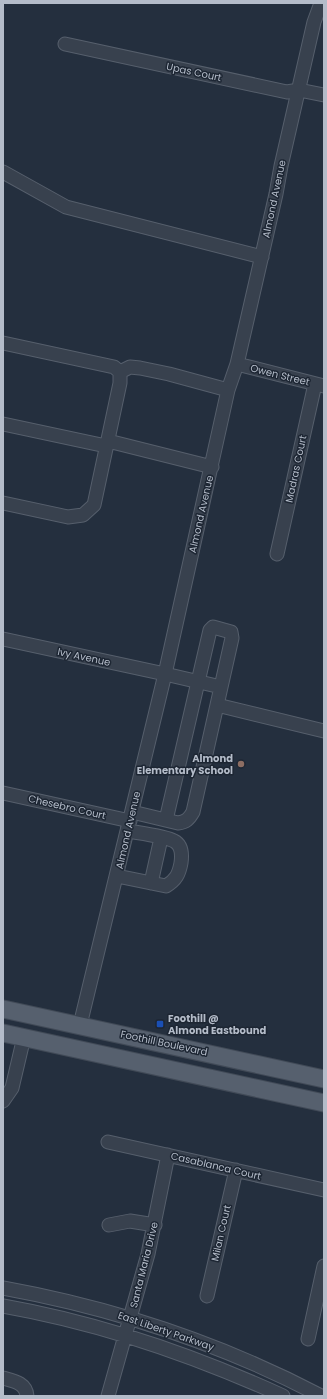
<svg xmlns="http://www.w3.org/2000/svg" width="327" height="1399" viewBox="0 0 327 1399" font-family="Poppins,sans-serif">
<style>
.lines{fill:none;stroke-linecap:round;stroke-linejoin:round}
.minor-casing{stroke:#565f6c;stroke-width:15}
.major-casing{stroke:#414a57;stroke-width:19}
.minor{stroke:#38414e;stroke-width:13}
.major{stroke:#56606e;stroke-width:17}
.education-dot{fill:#8d6e63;stroke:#1d2633;stroke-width:1.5}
.transit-dot{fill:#1a4fb4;stroke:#1d2633;stroke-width:1.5}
.labels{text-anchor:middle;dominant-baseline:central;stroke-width:3;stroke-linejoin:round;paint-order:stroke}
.street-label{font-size:10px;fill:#b4bcc9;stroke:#1d2633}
.poi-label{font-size:10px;font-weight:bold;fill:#b4bcc9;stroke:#1d2633;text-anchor:end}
</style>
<rect width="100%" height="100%" fill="#242f3e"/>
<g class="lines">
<defs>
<path id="minor" d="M 65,44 L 287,92 L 299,90 L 324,95
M 3,172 L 66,207 L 262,257
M 3,343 L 114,367 L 120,372
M 237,364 L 324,386
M 120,372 L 130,367 L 140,368 L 169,374 L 228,390
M 3,424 L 106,446
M 108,441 L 212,467
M 3,503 L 68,517 L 83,515 L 94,505 L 120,383 L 120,372
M 277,554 L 315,384
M 3,639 L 165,674 L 221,687
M 217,705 L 324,731
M 3,793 L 130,821
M 132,812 L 178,823 C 186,822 189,819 193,812 L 232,638 L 231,632 L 213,627 L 210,630 L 166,820
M 117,876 L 166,886 C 176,880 179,874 181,863 C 182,856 182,845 174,841 C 165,836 139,833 128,831
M 151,883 L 161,838
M 80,1025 L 165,674 L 228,390 L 237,364 L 276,194 L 281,166 L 314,22 L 321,3
M 3,1101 L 12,1088 L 24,1037
M 108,1142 L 324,1190
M 109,1225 L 130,1221 L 155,1225
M 3,1288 C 113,1308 222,1344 321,1396
M 207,1296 L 236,1170
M 3,1306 C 100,1323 193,1355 283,1396
M 308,1339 L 324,1266
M 3,1378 C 14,1381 26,1383 27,1396
M 108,1396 L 148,1254 L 168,1155"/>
<path id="major" d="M 3,1009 L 324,1079
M 3,1033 L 324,1103"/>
</defs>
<use href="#minor" class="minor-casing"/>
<use href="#major" class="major-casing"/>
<use href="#minor" class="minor"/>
<use href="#major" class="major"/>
</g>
<circle class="education-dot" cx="241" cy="764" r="4"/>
<rect class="transit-dot" x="156" y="1020" width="8" height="8" rx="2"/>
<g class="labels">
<g class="street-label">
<text transform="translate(194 72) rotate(12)">Upas Court</text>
<text transform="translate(274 199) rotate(-78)">Almond Avenue</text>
<text transform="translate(280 375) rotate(14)">Owen Street</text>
<text transform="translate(296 469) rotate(-78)">Madras Court</text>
<text transform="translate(201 514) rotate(-77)">Almond Avenue</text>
<text transform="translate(84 657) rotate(12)">Ivy Avenue</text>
<text transform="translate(67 807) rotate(13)">Chesebro Court</text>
<text transform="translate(128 830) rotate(-77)">Almond Avenue</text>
<text transform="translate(164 1043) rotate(12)">Foothill Boulevard</text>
<text transform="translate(216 1166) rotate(13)">Casablanca Court</text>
<text transform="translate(221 1233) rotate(-77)">Milan Court</text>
<text transform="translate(144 1265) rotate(-76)">Santa Maria Drive</text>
<text transform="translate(166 1331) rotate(19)">East Liberty Parkway</text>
</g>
<g class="poi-label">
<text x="233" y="758">Almond<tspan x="233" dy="12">Elementary School</tspan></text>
<text x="168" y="1018" text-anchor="start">Foothill @<tspan x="168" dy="12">Almond Eastbound</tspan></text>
</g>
</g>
<rect width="327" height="1399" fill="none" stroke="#b4bcc9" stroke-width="8"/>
</svg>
